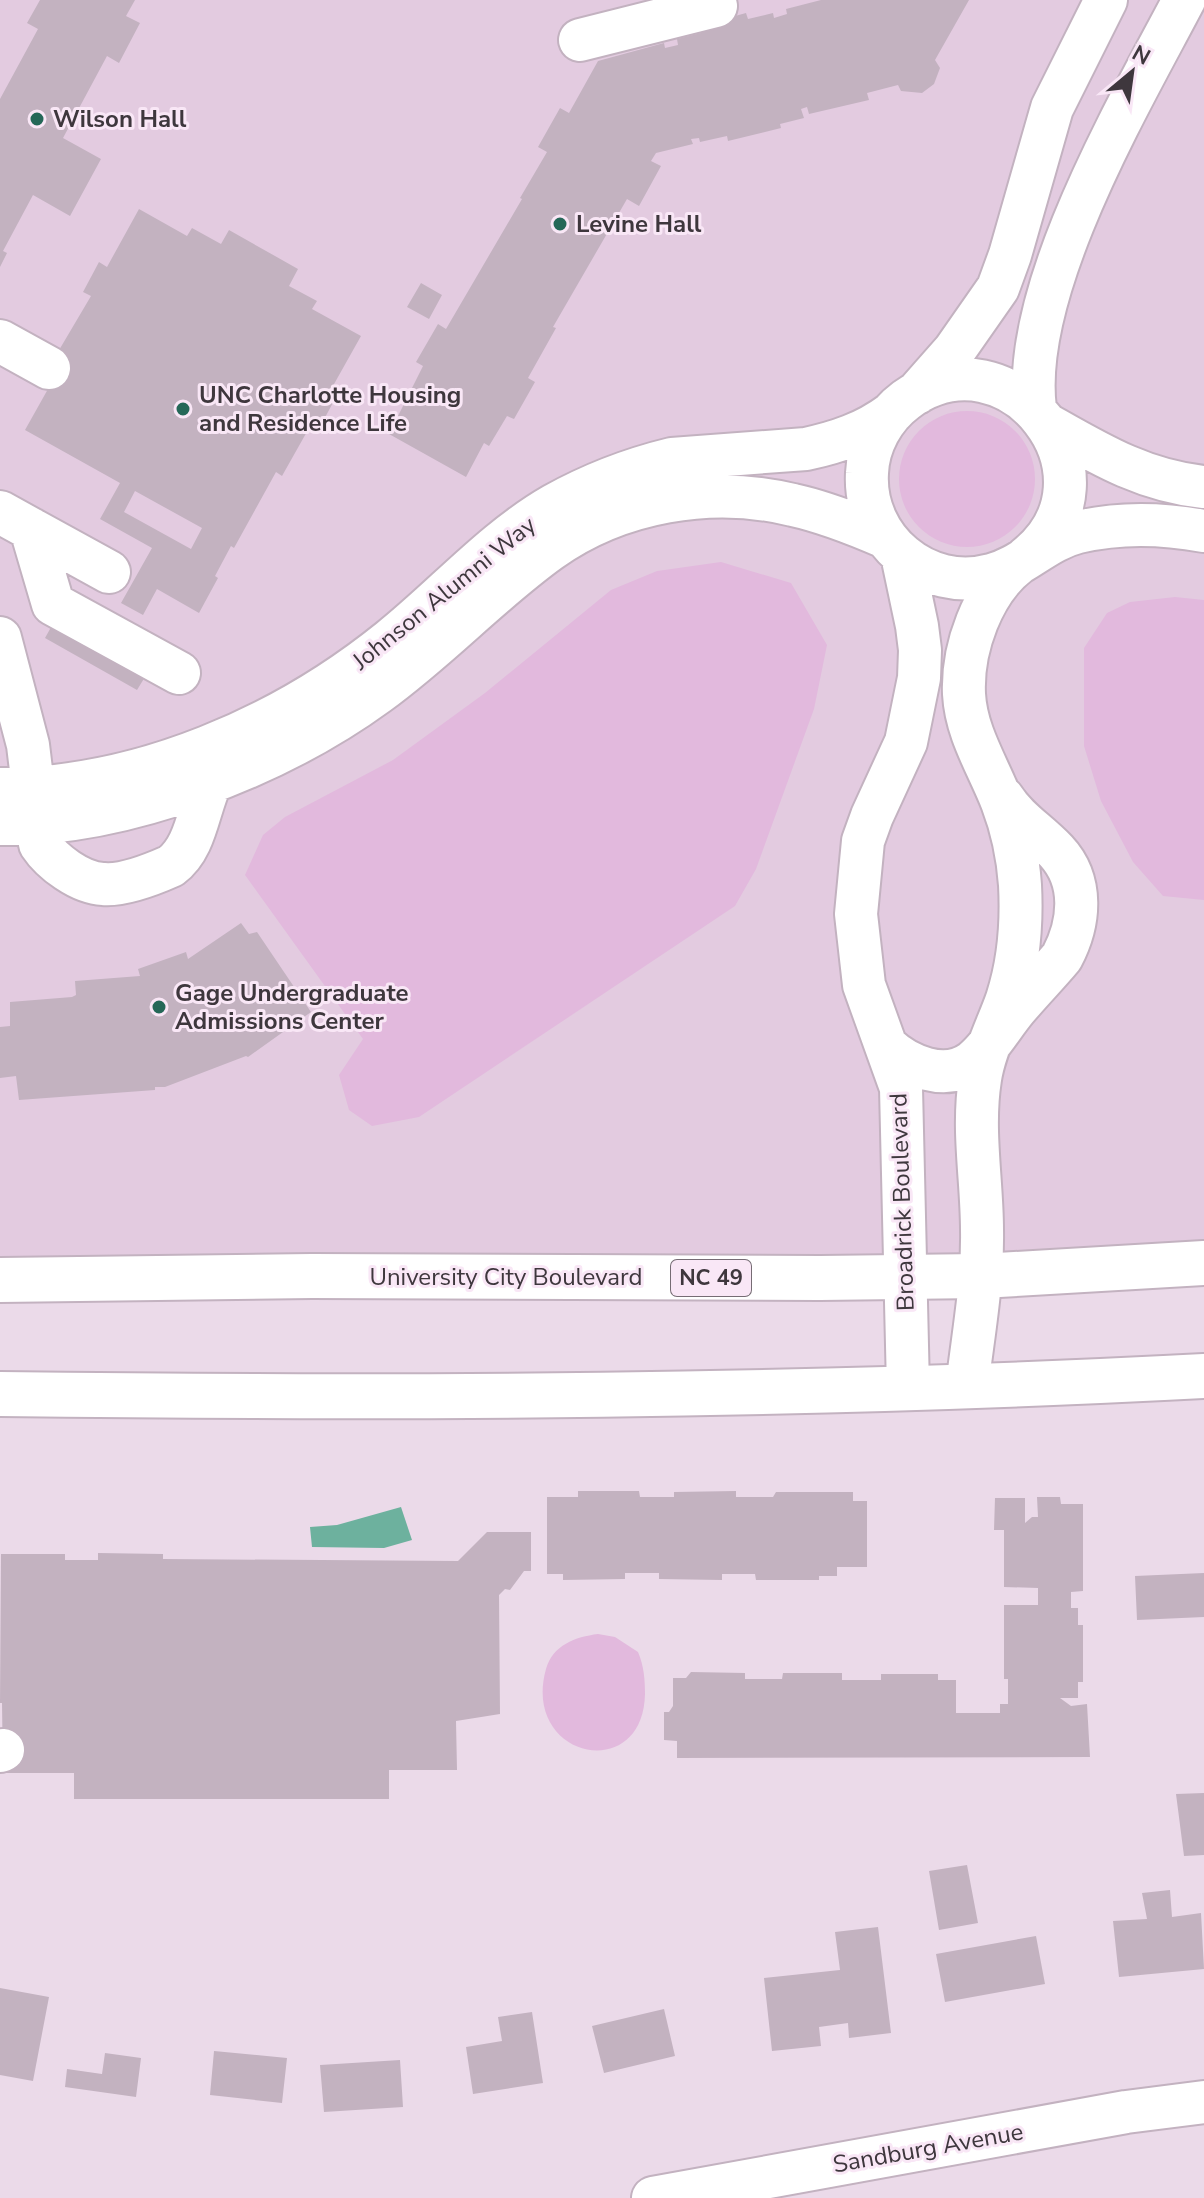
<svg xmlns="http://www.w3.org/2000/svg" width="1204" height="2198" viewBox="0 0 1204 2198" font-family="'Nunito Sans',sans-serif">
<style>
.built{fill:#e3cbe0}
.green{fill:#e2b9dd}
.water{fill:#6db19e}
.building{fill:#c3b2c0;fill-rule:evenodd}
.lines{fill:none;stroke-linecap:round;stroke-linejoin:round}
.minor-casing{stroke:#c3b2c0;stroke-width:46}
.major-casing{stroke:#c3b2c0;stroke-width:48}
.minor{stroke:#fff;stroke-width:42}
.major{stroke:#fff;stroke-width:44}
.poi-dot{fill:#256858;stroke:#f9e7f6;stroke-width:3}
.labels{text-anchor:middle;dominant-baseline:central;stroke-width:6;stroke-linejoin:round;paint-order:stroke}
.shield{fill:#f9e7f6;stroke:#766c74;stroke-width:2}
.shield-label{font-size:22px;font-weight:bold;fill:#3e373d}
.poi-label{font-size:24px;font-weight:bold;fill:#3e373d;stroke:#f9e7f6;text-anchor:start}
.street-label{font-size:24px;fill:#3e373d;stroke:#f9e7f6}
</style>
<rect width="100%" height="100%" fill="#ebdae9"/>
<path class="built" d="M 0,0 L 1204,0 L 1204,1251 L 1106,1260 L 0,1265 Z"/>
<path class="green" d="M899 479a68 68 0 1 1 136 0a68 68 0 1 1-136 0Z
M 721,562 L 791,583 L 827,645 L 814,709 L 756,869 L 735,906 L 419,1117 L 372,1126 L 349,1110 L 339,1075 L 363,1039 L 245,875 L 263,835 L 285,817 L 393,760 L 485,693 L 611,590 L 657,571 Z
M 1175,597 L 1204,600 L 1204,900 L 1163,896 L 1133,862 L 1101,801 L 1084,746 L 1084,648 L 1107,613 L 1130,602 Z
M 598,1634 L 615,1637 L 638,1652 C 644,1666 645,1680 645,1694 C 643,1785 521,1758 546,1669 C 553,1645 575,1637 598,1634 Z"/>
<path class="water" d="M 401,1507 L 412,1540 L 384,1548 L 312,1547 L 310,1527 L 337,1525 Z"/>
<path class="building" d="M 40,0 L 135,0 L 126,16 L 140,23 L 119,63 L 107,56 L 63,138 L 101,159 L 70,216 L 33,195 L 3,251 L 7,253 L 0,267 L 0,99 L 38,29 L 27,23 Z
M 821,0 L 969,0 L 935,60 L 940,68 L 934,84 L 922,93 L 901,91 L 898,85 L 867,93 L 869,100 L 809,114 L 807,107 L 801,109 L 804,118 L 780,124 L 781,128 L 728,141 L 727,136 L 700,142 L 699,138 L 691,139 L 693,144 L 656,153 L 651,161 L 661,166 L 639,206 L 627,199 L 553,327 L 556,328 L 528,378 L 535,382 L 514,419 L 507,416 L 489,446 L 484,443 L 466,477 L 389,434 L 423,366 L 416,362 L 438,324 L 446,329 L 522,199 L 520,198 L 547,152 L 538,147 L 560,108 L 569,113 L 598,61 L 664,43 L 665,48 L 678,45 L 677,39 L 701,33 L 699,26 L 746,13 L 748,19 L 773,13 L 774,18 L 787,14 L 786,9 Z
M 139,209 L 187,236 L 192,228 L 221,244 L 229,230 L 298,269 L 289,286 L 317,301 L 312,309 L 361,336 L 329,393 L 336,397 L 321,425 L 313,421 L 282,476 L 276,472 L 234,548 L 231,546 L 215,576 L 218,578 L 199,613 L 157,589 L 143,615 L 121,603 L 152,548 L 100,519 L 120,483 L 25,430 L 48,389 L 39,384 L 91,296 L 83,292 L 99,262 L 107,267 ZM 135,491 L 202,528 L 191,549 L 124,512 Z
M 421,283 L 442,295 L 429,319 L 407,307 Z
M 55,620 L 148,672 L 137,690 L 45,638 Z
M 241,923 L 249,934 L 257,932 L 311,1012 L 248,1057 L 246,1056 L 165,1087 L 155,1087 L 155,1090 L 19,1100 L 16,1076 L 0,1078 L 0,1027 L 10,1026 L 10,1002 L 72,997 L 76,995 L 75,981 L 140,976 L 138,969 L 186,952 L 188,959 Z
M 578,1491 L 639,1491 L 640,1497 L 674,1497 L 674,1492 L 736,1491 L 736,1497 L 773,1497 L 776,1492 L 853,1492 L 853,1501 L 867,1501 L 867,1567 L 837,1567 L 837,1576 L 819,1576 L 819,1580 L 756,1580 L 755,1574 L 722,1574 L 722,1580 L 659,1579 L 659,1573 L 625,1573 L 625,1579 L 563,1580 L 563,1574 L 547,1574 L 547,1497 L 578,1497 Z
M 1037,1497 L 1060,1497 L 1061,1504 L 1083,1504 L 1083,1591 L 1071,1592 L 1071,1608 L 1078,1608 L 1078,1625 L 1083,1625 L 1083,1682 L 1078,1682 L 1078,1698 L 1060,1698 L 1071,1706 L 1087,1704 L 1090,1757 L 677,1758 L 677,1741 L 664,1740 L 664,1712 L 669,1712 L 673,1706 L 673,1678 L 686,1678 L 691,1672 L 745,1673 L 745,1679 L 782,1679 L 783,1673 L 842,1673 L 842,1680 L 881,1680 L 881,1674 L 938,1674 L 938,1680 L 956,1680 L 956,1713 L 1000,1713 L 1000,1704 L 1008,1704 L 1008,1679 L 1004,1679 L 1004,1605 L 1038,1605 L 1038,1588 L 1004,1587 L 1004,1530 L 994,1530 L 995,1498 L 1025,1498 L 1025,1523 L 1032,1517 L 1038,1517 Z
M 487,1532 L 531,1532 L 531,1571 L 524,1571 L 510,1590 L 505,1589 L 499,1595 L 500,1714 L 456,1721 L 457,1770 L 389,1770 L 389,1799 L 74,1799 L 74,1773 L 3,1773 L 2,1703 L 0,1703 L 1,1554 L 65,1554 L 65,1560 L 98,1560 L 98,1553 L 163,1554 L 163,1559 L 458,1561 Z
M 1204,1573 L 1204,1617 L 1137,1620 L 1135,1576 Z
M 1204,1793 L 1204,1855 L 1184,1856 L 1176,1794 Z
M 967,1865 L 978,1923 L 939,1930 L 929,1871 Z
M 1170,1890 L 1172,1917 L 1201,1913 L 1204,1969 L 1119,1977 L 1113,1921 L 1147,1919 L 1142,1893 Z
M 878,1927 L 891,2033 L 849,2038 L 848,2023 L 819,2027 L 821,2046 L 772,2051 L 764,1978 L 840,1970 L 835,1932 Z
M 1036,1936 L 1045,1984 L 945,2002 L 936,1954 Z
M 0,1988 L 49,1997 L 33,2081 L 0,2075 Z
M 664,2009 L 675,2056 L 604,2073 L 592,2026 Z
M 532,2012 L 543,2083 L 473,2094 L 466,2047 L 502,2041 L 498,2017 Z
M 214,2051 L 287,2058 L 282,2103 L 210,2095 Z
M 105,2053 L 141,2058 L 136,2097 L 65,2087 L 67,2069 L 102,2074 Z
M 400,2060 L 403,2107 L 324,2112 L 320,2065 Z"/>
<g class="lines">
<defs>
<path id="minor" d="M 580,40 L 716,6 L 714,0
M 0,341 L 49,368
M 917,393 L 954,351 L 998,288 L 1010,255 L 1052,108 L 1106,0
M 1035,409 C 1020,290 1129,105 1184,0
M 1048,425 C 1099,454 1144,481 1204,487
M 0,512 L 109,572
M 31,529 L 53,604 L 179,673
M 902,555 L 917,626 L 920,650 L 919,678 L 906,742 L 872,816 L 863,841 L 856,914 L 864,985 L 901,1088 L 908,1388
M 1026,558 C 1128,477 1009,324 906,400 C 883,417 868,445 867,473 C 863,539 926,593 991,575 C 1023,567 1045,540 1078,532 C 1120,522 1161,523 1204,531
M 0,638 L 28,745 L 40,844 C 52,862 80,883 103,884 C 124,886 153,874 171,866 C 197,847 198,807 212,780
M 0,789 C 140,789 282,727 390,640 C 444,597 493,540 554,505 C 590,485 631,469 672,459 L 806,449 C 838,442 865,433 892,413
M 0,824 C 125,826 278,766 378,693 C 439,649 490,593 550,550 C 619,501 711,485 793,505 C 825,512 855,524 885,537
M 886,1046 C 907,1066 945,1082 972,1062 C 989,1049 1002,1026 1016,1009 C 1031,991 1047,975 1062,957 C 1080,923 1084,881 1056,851 C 1038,832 1017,820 1003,798
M 967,1387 C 973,1335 983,1283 982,1230 C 982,1180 972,1130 980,1079 C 984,1051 998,1025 1007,999 C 1019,962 1022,923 1020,885 C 1018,857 1012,828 1002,802 C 988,766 966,733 964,694 C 962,649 982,591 1019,563
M 0,1751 L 3,1750
M 653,2198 L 1126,2112 L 1204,2102"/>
<path id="major" d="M 0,1280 L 312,1276 L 820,1278 L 981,1276 L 1204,1263
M 0,1394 C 401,1399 803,1397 1204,1376"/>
</defs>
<use href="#minor" class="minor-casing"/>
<use href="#major" class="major-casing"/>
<use href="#minor" class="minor"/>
<use href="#major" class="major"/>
</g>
<g class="poi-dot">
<circle cx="37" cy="119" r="8"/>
<circle cx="560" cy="224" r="8"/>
<circle cx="183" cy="409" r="8"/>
<circle cx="159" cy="1007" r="8"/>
</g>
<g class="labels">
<rect class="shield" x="671" y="1260" width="80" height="36" rx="6"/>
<g class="shield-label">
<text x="711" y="1278">NC 49</text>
</g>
<g class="poi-label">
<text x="53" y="119">Wilson Hall</text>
<text x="576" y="224">Levine Hall</text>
<text x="199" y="395">UNC Charlotte Housing<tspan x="199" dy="28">and Residence Life</tspan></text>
<text x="175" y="993">Gage Undergraduate<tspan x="175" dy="28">Admissions Center</tspan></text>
</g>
<g class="street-label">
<text transform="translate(444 593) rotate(-39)">Johnson Alumni Way</text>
<text transform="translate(902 1202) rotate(-92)">Broadrick Boulevard</text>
<text x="506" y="1277">University City Boulevard</text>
<text transform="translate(928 2148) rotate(-10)">Sandburg Avenue</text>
</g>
</g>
<g transform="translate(1132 72) rotate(29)" stroke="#f9e7f6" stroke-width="6" paint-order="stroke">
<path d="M0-6L14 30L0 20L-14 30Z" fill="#3e373d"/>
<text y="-12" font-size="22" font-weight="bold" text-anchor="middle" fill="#3e373d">N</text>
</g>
</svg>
